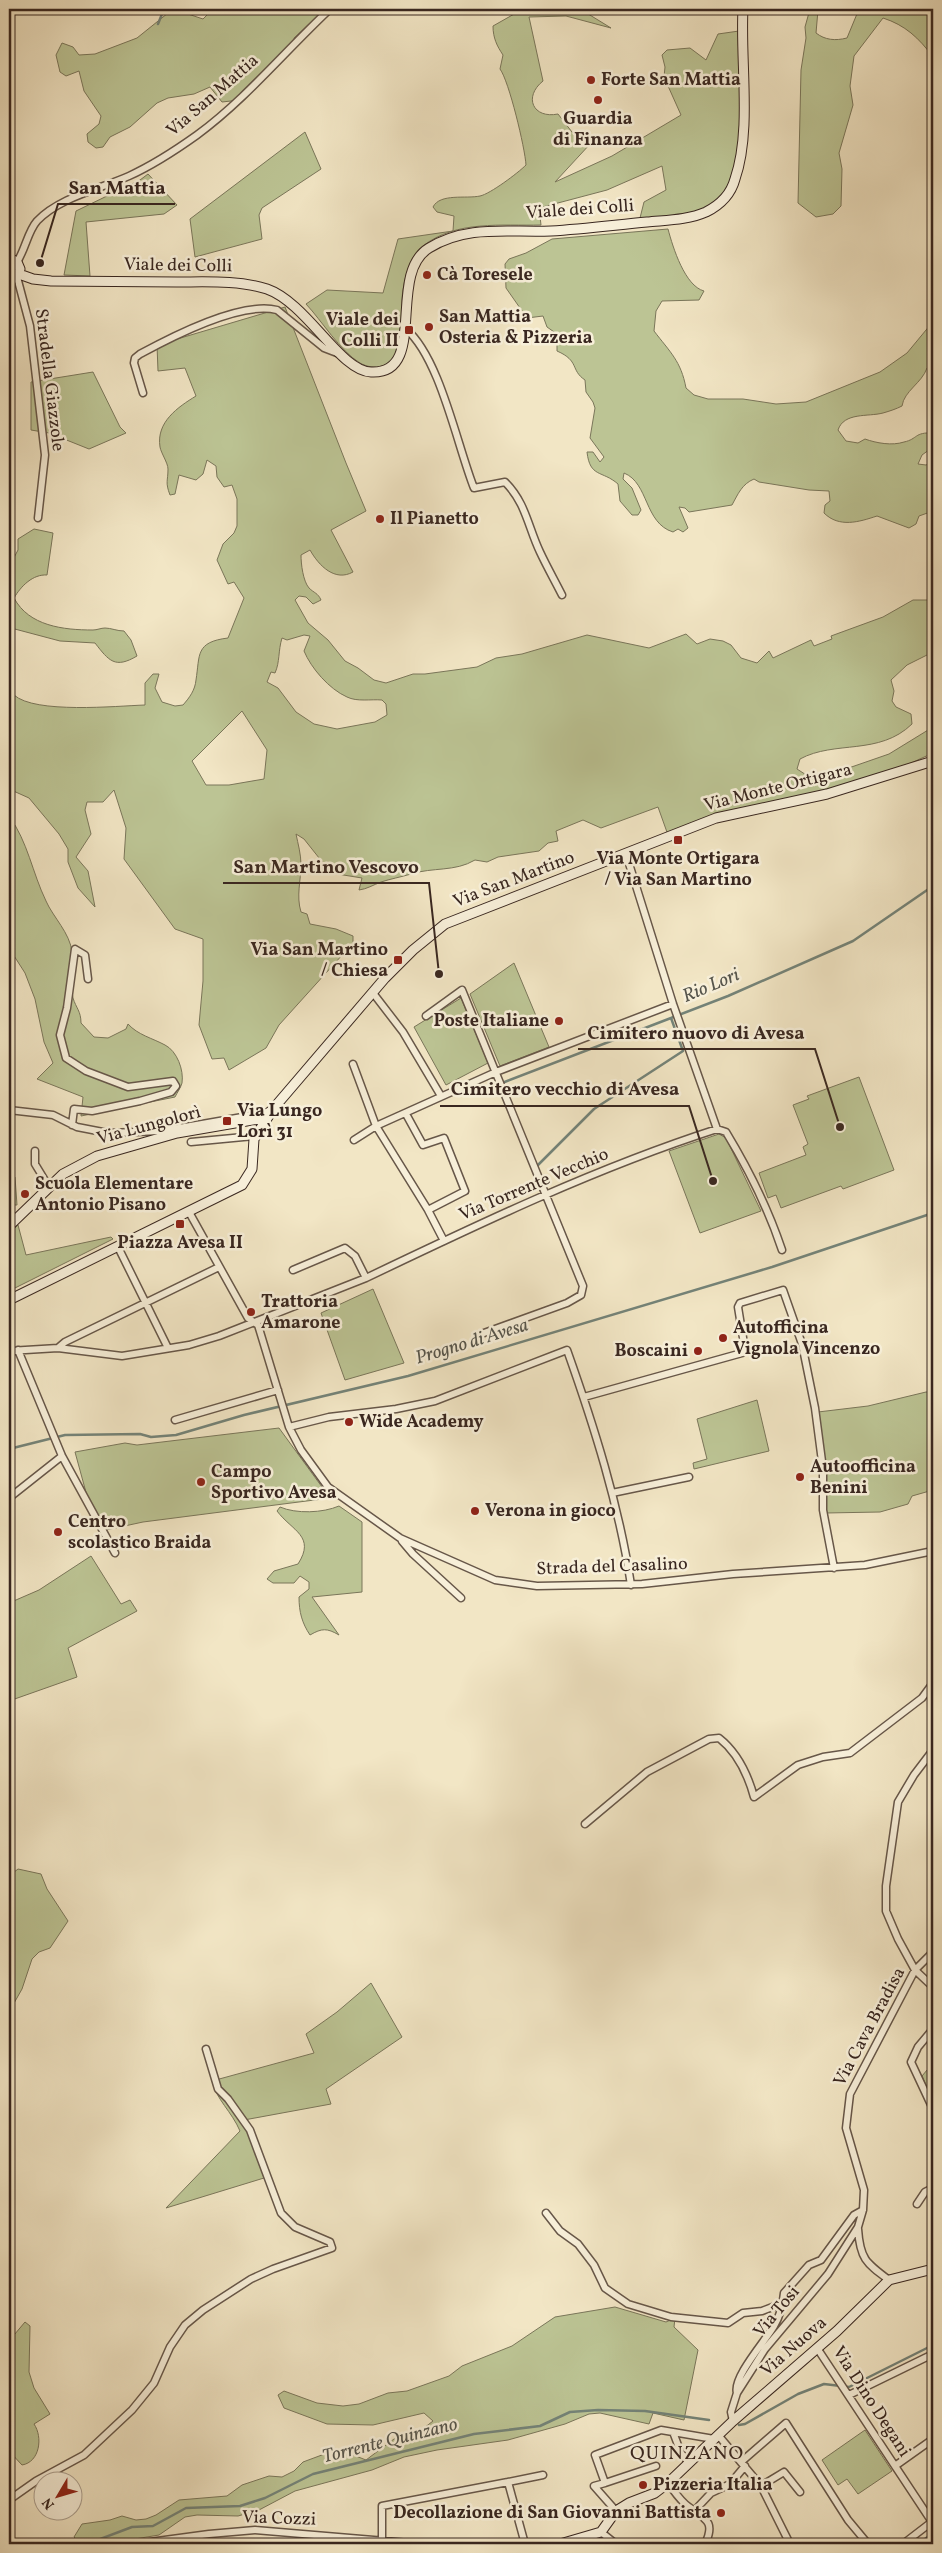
<svg xmlns="http://www.w3.org/2000/svg" width="942" height="2553" viewBox="0 0 942 2553" font-family="Vollkorn,serif">
<style>
.green{fill:#bcc494;stroke:#7a765a;fill-rule:evenodd}
.lines{fill:none;stroke-linecap:round;stroke-linejoin:round}
.stream{stroke:#748378;stroke-width:2.5}
.street-casing{stroke:#675749;stroke-width:9}
.secondary-casing{stroke:#392720;stroke-width:11}
.street{stroke:#f7efd9;stroke-width:6}
.secondary{stroke:#f7efd9;stroke-width:9}
.poi-dot{fill:#8f2418;stroke:#f7efd9;stroke-width:2}
.labels{text-anchor:middle;dominant-baseline:central;stroke-width:5;stroke-linejoin:round;paint-order:stroke}
.poi-label{font-size:18px;font-weight:bold;fill:#392720;stroke:#f7efd9;text-anchor:start}
.street-label{font-size:18px;fill:#392720;stroke:#f7efd9}
.water-label{font-size:19px;font-style:italic;fill:#56554c;stroke:#f7efd9}
.quarter-label{font-size:20px;letter-spacing:1px;fill:#392720;stroke:#f7efd9}
.leader{fill:none;stroke:#392720;stroke-width:2}
.callout-dot{fill:#392720;stroke:#f7efd9;stroke-width:2}
.callout-label{font-size:19px;text-anchor:middle;font-weight:bold;fill:#392720;stroke:#f7efd9;stroke-width:5;stroke-linejoin:round;paint-order:stroke}
</style>
<rect width="100%" height="100%" fill="#f2e6c5"/>
<filter id="stains"><feTurbulence type="fractalNoise" baseFrequency=".004" numOctaves="4"/><feColorMatrix values="0 0 0 0 .2 0 0 0 0 .09 0 0 0 0 .02 0 0 0 .5 -.17"/></filter>
<radialGradient id="worn" r=".72"><stop offset=".6" stop-color="#630" stop-opacity="0"/><stop offset="1" stop-color="#630" stop-opacity=".3"/></radialGradient>
<path class="green" d="M 173,9 L 192,9 L 188,14 L 203,19 L 213,9 L 325,9 L 294,38 L 295,47 L 240,100 L 222,102 L 210,87 L 194,94 L 168,98 L 157,103 L 130,127 L 110,137 L 103,147 L 96,148 L 88,142 L 87,134 L 99,124 L 101,116 L 84,91 L 79,71 L 66,76 L 60,72 L 56,55 L 62,43 L 73,47 L 79,55 L 95,54 L 137,38 Z
M 523,9 L 576,9 L 585,12 L 611,28 L 566,16 L 529,17 L 543,81 C 523,97 533,119 558,114 L 572,132 L 591,143 L 555,182 L 612,156 L 681,115 L 664,77 L 665,67 L 662,55 L 667,50 L 690,48 L 706,60 L 718,34 L 739,31 C 741,72 750,177 714,203 C 694,217 662,216 640,218 L 644,202 L 666,190 L 662,166 L 607,190 L 539,208 L 541,225 C 502,226 456,220 423,246 C 411,255 405,275 403,290 C 399,310 409,359 382,366 C 375,368 367,367 360,363 C 340,351 322,321 306,304 L 327,290 L 383,293 L 398,239 L 453,231 L 454,216 L 437,212 L 433,207 C 440,193 466,199 480,196 C 490,194 518,173 526,165 C 525,148 509,81 500,69 L 503,55 C 497,46 493,38 493,26 Z
M 810,9 L 818,10 L 816,33 C 825,40 835,41 847,38 L 859,9 L 933,9 L 933,57 C 919,38 905,25 883,18 L 854,56 L 850,86 L 853,105 L 839,153 L 842,169 L 841,206 L 833,214 L 816,217 L 798,203 L 801,70 L 806,38 L 805,27 Z
M 305,132 L 321,169 L 262,208 L 259,215 L 262,239 L 195,257 L 190,219 Z
M 148,174 L 177,205 L 164,214 L 86,222 L 90,276 L 64,275 L 76,211 L 140,180 Z
M 668,229 C 673,248 685,286 704,291 L 699,300 L 662,301 L 656,311 L 654,331 C 670,352 681,361 686,388 L 694,395 L 708,399 L 743,399 L 776,404 L 806,402 L 880,372 L 907,353 L 931,324 L 933,316 L 933,365 L 927,368 C 922,383 904,391 902,406 C 896,409 890,411 883,413 C 868,417 844,412 838,430 L 846,441 L 858,443 L 865,439 C 876,443 892,446 904,442 C 918,439 914,432 933,433 L 933,447 L 922,455 L 918,464 L 926,465 L 933,462 L 933,511 L 919,516 L 916,524 L 909,528 L 877,516 C 859,522 839,528 824,513 L 825,505 L 830,501 L 829,491 L 809,490 L 759,482 L 754,479 C 742,484 738,494 732,505 L 689,512 L 685,508 L 679,507 L 688,528 L 683,532 L 678,529 L 673,532 C 644,523 649,483 624,473 L 623,479 L 632,488 L 641,510 L 638,515 L 632,515 L 620,501 L 618,484 C 602,470 590,478 587,452 L 593,452 L 600,462 L 604,457 L 590,438 L 595,408 L 593,402 L 586,392 L 585,380 C 570,370 580,361 557,351 L 557,334 L 547,327 L 543,316 L 527,318 L 506,288 L 505,264 L 509,259 L 526,253 L 552,239 Z
M 285,307 L 346,463 L 366,511 L 331,530 L 353,572 C 335,582 319,566 310,550 L 301,555 C 301,564 303,581 309,588 C 314,593 318,593 321,600 L 313,604 L 306,597 L 299,596 L 295,600 L 308,623 L 328,640 L 345,661 L 358,668 L 374,680 L 386,683 L 413,674 L 425,674 L 477,667 L 496,658 L 522,654 L 587,635 L 649,648 L 686,634 L 697,644 L 710,639 L 723,641 L 731,645 L 741,658 L 757,663 L 769,651 L 773,658 L 811,640 L 814,646 L 832,639 L 831,636 L 883,617 L 913,600 L 933,600 L 933,652 L 907,665 L 891,680 L 894,691 L 892,701 L 896,707 L 911,714 L 912,724 C 879,756 835,740 800,759 L 797,769 L 814,780 L 889,754 L 933,727 L 933,753 L 889,773 L 668,835 L 658,807 L 601,828 L 583,820 L 556,831 L 558,841 L 548,843 L 539,851 L 498,857 L 487,862 L 475,860 C 455,872 433,867 411,874 C 401,877 390,879 381,882 C 373,885 367,889 359,890 L 362,878 L 331,873 L 304,839 L 296,834 C 298,844 301,854 301,865 C 301,880 296,896 301,912 L 307,914 L 310,924 L 336,929 L 353,936 L 353,943 L 279,1025 L 266,1048 L 229,1070 L 224,1058 L 212,1059 L 199,1025 L 203,981 L 203,939 L 175,929 L 124,859 L 126,828 L 114,790 L 103,802 L 87,802 L 85,810 L 91,834 L 76,857 L 88,871 L 95,907 L 78,888 L 68,862 L 68,849 L 59,834 L 29,798 L 9,789 L 9,684 C 10,687 12,693 14,695 C 35,714 116,706 145,705 L 145,683 L 153,674 L 159,674 L 155,688 L 162,702 L 175,706 L 183,705 C 190,697 195,690 196,680 C 200,655 195,642 228,638 L 244,598 L 234,582 L 228,584 L 217,560 L 223,544 L 234,533 L 237,526 L 237,499 L 232,485 L 224,487 L 217,477 L 216,466 L 207,460 L 203,474 L 196,480 L 179,475 L 175,494 L 170,495 C 165,482 168,481 168,469 C 168,463 161,453 160,447 C 156,422 178,407 196,396 L 185,368 L 158,371 L 157,345 ZM 304,635 L 310,636 L 304,651 C 311,668 329,689 347,697 C 357,702 371,699 382,700 L 386,704 L 387,715 L 375,722 L 337,729 L 314,724 L 296,712 L 278,688 L 267,682 L 271,672 L 275,673 C 280,662 278,651 282,638 L 287,640 ZM 242,711 L 267,750 L 264,779 L 229,785 L 206,785 L 192,761 Z
M 93,372 L 120,427 L 126,433 L 89,449 L 49,433 L 31,430 L 31,382 Z
M 34,529 L 53,533 L 47,575 C 33,574 21,586 14,598 C 29,626 63,630 93,630 C 97,630 101,628 105,628 C 111,628 117,631 124,631 L 131,640 L 137,656 C 115,669 109,661 95,643 L 60,641 L 11,628 L 9,649 L 9,567 L 18,550 L 18,539 Z
M 9,816 C 28,842 32,872 46,901 C 53,917 70,933 72,952 C 73,968 70,982 73,998 C 76,1008 81,1011 81,1023 L 94,1037 L 108,1038 L 126,1029 L 128,1024 C 138,1035 152,1038 165,1045 C 177,1051 184,1070 182,1083 C 181,1087 177,1093 175,1097 L 81,1116 L 83,1097 L 37,1079 L 53,1063 L 44,1042 L 35,999 L 25,973 L 9,948 Z
M 514,963 L 549,1047 L 500,1066 L 470,994 Z
M 461,998 L 488,1063 L 446,1085 L 414,1027 Z
M 859,1077 L 894,1170 L 843,1189 L 841,1186 L 781,1208 L 776,1195 L 768,1198 L 759,1173 L 806,1155 L 803,1147 L 808,1144 L 793,1105 L 809,1099 L 807,1096 Z
M 719,1134 L 726,1138 L 761,1211 L 700,1233 L 669,1151 Z
M 15,1177 L 17,1205 L 9,1205 L 9,1178 Z
M 18,1225 L 26,1255 L 111,1237 L 113,1239 L 9,1291 L 9,1234 Z
M 373,1289 L 404,1363 L 345,1380 L 321,1313 Z
M 926,1392 L 933,1392 L 933,1490 L 912,1496 L 908,1504 L 880,1512 L 826,1513 L 818,1412 L 868,1406 Z
M 757,1400 L 769,1451 L 694,1469 L 693,1463 L 707,1459 L 697,1419 Z
M 279,1428 L 330,1498 L 143,1522 L 106,1530 L 87,1496 L 75,1452 L 125,1443 L 137,1445 Z
M 339,1506 L 362,1522 L 362,1592 L 312,1597 L 339,1635 C 327,1628 322,1628 310,1635 C 302,1623 299,1612 299,1597 L 309,1589 L 309,1582 L 300,1576 L 294,1583 L 273,1583 L 267,1579 L 274,1571 L 298,1564 C 316,1536 292,1531 277,1511 L 280,1507 C 296,1514 323,1513 339,1506 Z
M 91,1556 L 121,1604 L 130,1600 L 137,1611 L 68,1648 L 77,1677 L 9,1701 L 9,1603 L 39,1590 Z
M 18,1869 L 41,1874 L 47,1889 L 68,1921 L 50,1948 L 39,1952 L 32,1959 L 22,1989 L 9,2012 L 9,1876 Z
M 371,1983 L 402,2037 L 326,2089 L 331,2104 L 244,2120 L 264,2178 L 166,2208 L 240,2131 C 232,2112 216,2099 212,2081 L 314,2053 L 306,2034 L 337,2012 Z
M 933,2063 L 933,2102 L 922,2076 Z
M 615,2307 L 666,2322 L 675,2318 L 674,2327 L 698,2350 L 684,2420 L 653,2413 L 649,2424 L 600,2413 L 589,2414 L 565,2424 L 508,2440 L 437,2450 L 404,2457 L 372,2470 L 295,2491 L 259,2510 L 238,2516 L 197,2515 L 185,2517 L 159,2535 L 105,2544 L 81,2544 L 74,2537 L 82,2524 L 110,2520 L 122,2516 L 136,2520 L 146,2519 L 156,2515 L 179,2500 L 227,2496 L 242,2485 L 269,2476 L 282,2477 L 294,2471 L 303,2462 L 338,2449 L 366,2460 L 394,2439 L 424,2428 L 433,2421 L 424,2413 L 373,2425 L 327,2424 L 284,2408 L 278,2395 L 284,2391 L 317,2403 L 343,2406 L 359,2404 L 388,2393 L 407,2391 L 449,2376 L 462,2366 L 512,2346 L 555,2317 Z
M 25,2322 L 30,2326 L 29,2372 L 34,2388 L 50,2414 L 34,2424 C 43,2437 40,2462 22,2465 L 9,2451 L 9,2341 Z
M 865,2430 L 892,2471 L 858,2494 L 847,2479 L 838,2485 L 822,2460 Z"/>
<g class="lines">
<path class="stream" d="M 158,24 L 164,9
M 502,1083 L 671,1018
M 535,1168 L 594,1109 L 683,1051 L 671,1018 L 728,996 L 853,941 L 933,886
M 9,1449 L 65,1435 L 140,1434 L 151,1437 L 176,1435 L 244,1415 L 408,1376 L 772,1267 L 933,1213
M 739,2425 L 745,2424 L 798,2394 L 824,2384 L 849,2387 L 933,2345
M 87,2544 L 132,2527 L 153,2526 L 186,2508 L 240,2506 L 265,2498 L 313,2474 L 474,2434 L 540,2426 L 570,2412 L 598,2410 L 645,2411 L 709,2420
M 918,2544 L 933,2533"/>
<defs>
<path id="street" d="M 17,262 C 25,250 28,231 37,221 C 60,197 100,189 129,176 C 153,165 176,150 197,135 C 246,99 286,50 330,9
M 17,277 L 30,326 L 45,455 L 38,518
M 406,329 C 440,358 457,445 474,488 L 505,482 C 526,503 528,527 540,552 C 547,567 555,581 562,595
M 143,393 L 134,363 L 135,358 L 140,354 C 173,336 241,301 277,310 L 324,348 L 337,353
M 626,854 L 673,1004 L 717,1129
M 373,993 L 403,1032 L 441,1096
M 426,1016 L 462,990 L 583,1286 L 581,1295 L 567,1303 L 484,1333
M 353,1064 L 376,1126 L 428,1210 L 444,1241
M 9,1110 L 53,1115 L 77,1127 L 108,1133 L 162,1131 L 265,1113
M 406,1114 L 423,1145 L 444,1138 L 465,1191 L 428,1210
M 72,1125 L 74,1109 L 92,1111 L 140,1101 L 171,1092 L 176,1086 L 173,1081 L 128,1087 L 86,1071 L 66,1058 L 60,1035 L 67,1008 L 75,949 L 85,955 L 88,979
M 717,1129 L 726,1132 C 749,1170 768,1208 782,1250
M 354,1140 L 376,1126 L 496,1072 L 673,1004
M 191,1142 L 254,1136
M 35,1151 L 35,1164 L 49,1187
M 189,1212 L 248,1318 L 258,1325 L 289,1427 L 301,1450 L 328,1487 L 400,1538 L 495,1580 L 537,1586 L 642,1584 L 733,1574 L 865,1565 L 933,1551
M 118,1247 L 168,1348
M 293,1270 L 345,1248 L 355,1256 L 366,1278 C 481,1223 596,1168 717,1129
M 58,1348 L 65,1342 L 219,1267
M 18,1350 L 62,1456 L 115,1553
M 9,1351 L 58,1348 L 122,1356 L 189,1345 L 219,1336 L 366,1278
M 584,1397 L 742,1353 L 745,1350 L 738,1307 L 740,1303 L 783,1290 L 802,1344 L 815,1408 L 823,1469 L 823,1510 L 834,1568
M 175,1420 L 278,1390
M 289,1427 L 329,1417 L 396,1409 L 435,1401 L 567,1350 C 594,1426 619,1505 631,1585
M 612,1493 L 689,1477
M 9,1498 L 62,1456
M 402,1541 L 413,1554 L 461,1598
M 933,1750 L 914,1775 L 898,1802 L 886,1886 L 886,1911 L 898,1939 L 915,1970 L 933,1987
M 585,1824 L 647,1772 L 709,1739 L 719,1738 C 738,1753 748,1775 754,1797 L 798,1765 L 823,1757 L 850,1753 L 922,1698 L 933,1683
M 933,2029 L 918,2047 L 911,2062 L 933,2109
M 917,2204 L 925,2192 L 933,2188
M 546,2213 L 560,2231 L 578,2244 L 594,2265 L 605,2288 L 628,2304 L 671,2317 L 728,2323 L 743,2313 L 762,2311 L 783,2303
M 858,2229 C 860,2259 866,2263 889,2280
M 817,2348 L 932,2522
M 737,2393 C 732,2378 766,2340 774,2326 C 780,2316 783,2304 784,2293 L 809,2265 L 821,2260 L 854,2215 L 863,2210
M 849,2395 L 933,2354
M 733,2421 L 731,2412 L 737,2393 L 765,2349 L 828,2274 L 858,2227 L 863,2210 L 864,2190 L 846,2128 L 850,2094 L 915,1970 L 933,1952
M 673,2432 L 681,2453 L 689,2463
M 718,2435 L 761,2486 L 790,2544
M 741,2462 L 786,2423 L 848,2520 L 868,2544
M 656,2466 L 605,2483 L 595,2455 L 661,2430 L 714,2439
M 895,2466 L 933,2439
M 508,2482 L 543,2475
M 605,2483 L 594,2486 L 616,2511
M 668,2483 C 674,2491 681,2502 689,2507 C 705,2519 716,2521 705,2544
M 761,2486 L 784,2472 L 800,2492
M 9,2500 L 36,2481 L 84,2455 L 132,2410 L 154,2383 L 170,2347 L 185,2325 L 203,2310 L 251,2279 L 273,2269 L 332,2248 L 330,2242 L 295,2227 L 281,2213 L 250,2130 L 228,2099 L 218,2089 L 206,2049
M 695,2510 L 711,2493 L 730,2484 L 745,2466
M 601,2532 L 616,2544
M 382,2542 L 382,2506 L 508,2482 L 525,2544
M 135,2544 L 209,2534 L 255,2530 L 421,2544
M 903,2544 L 933,2521"/>
<path id="secondary" d="M 9,258 L 17,262 L 20,269 L 17,277 L 9,280
M 19,274 L 33,279 L 51,281 C 93,281 135,282 177,282 C 206,282 239,280 267,289 C 307,303 340,371 371,372 C 429,375 386,274 429,248 C 468,224 509,233 551,231 C 583,229 615,225 647,222 C 666,220 688,220 706,212 C 720,205 731,194 735,179 C 752,130 740,61 743,9
M 9,1226 L 63,1174 L 97,1156 L 177,1133 L 259,1119 L 271,1111
M 9,1300 L 242,1185 L 252,1169 L 254,1139 L 273,1109 L 385,978 L 413,950 L 445,924 L 716,818 L 827,794 L 933,761
M 560,2544 L 601,2532 L 616,2511 L 629,2503 L 655,2493 L 668,2483 L 733,2421 L 837,2331 L 889,2280 L 933,2269"/>
</defs>
<use href="#street" class="street-casing"/>
<use href="#secondary" class="secondary-casing"/>
<use href="#street" class="street"/>
<use href="#secondary" class="secondary"/>
</g>
<g class="poi-dot">
<circle cx="591" cy="80" r="5"/>
<circle cx="598" cy="100" r="5"/>
<circle cx="427" cy="275" r="5"/>
<circle cx="429" cy="327" r="5"/>
<rect x="404" y="325" width="10" height="10" rx="2.5"/>
<circle cx="380" cy="519" r="5"/>
<rect x="673" y="835" width="10" height="10" rx="2.5"/>
<rect x="393" y="955" width="10" height="10" rx="2.5"/>
<circle cx="559" cy="1021" r="5"/>
<rect x="222" y="1116" width="10" height="10" rx="2.5"/>
<circle cx="25" cy="1194" r="5"/>
<rect x="175" y="1219" width="10" height="10" rx="2.5"/>
<circle cx="251" cy="1312" r="5"/>
<circle cx="723" cy="1338" r="5"/>
<circle cx="698" cy="1351" r="5"/>
<circle cx="349" cy="1422" r="5"/>
<circle cx="800" cy="1477" r="5"/>
<circle cx="201" cy="1482" r="5"/>
<circle cx="475" cy="1511" r="5"/>
<circle cx="58" cy="1532" r="5"/>
<circle cx="643" cy="2485" r="5"/>
<circle cx="721" cy="2513" r="5"/>
</g>
<g class="labels">
<g class="poi-label">
<text x="601" y="80">Forte San Mattia</text>
<text x="598" y="119" text-anchor="middle">Guardia<tspan x="598" dy="21">di Finanza</tspan></text>
<text x="437" y="275">Cà Toresele</text>
<text x="439" y="317">San Mattia<tspan x="439" dy="21">Osteria &amp; Pizzeria</tspan></text>
<text x="399" y="320" text-anchor="end">Viale dei<tspan x="399" dy="21">Colli II</tspan></text>
<text x="390" y="519">Il Pianetto</text>
<text x="678" y="859" text-anchor="middle">Via Monte Ortigara<tspan x="678" dy="21">/ Via San Martino</tspan></text>
<text x="388" y="950" text-anchor="end">Via San Martino<tspan x="388" dy="21">/ Chiesa</tspan></text>
<text x="549" y="1021" text-anchor="end">Poste Italiane</text>
<text x="237" y="1111">Via Lungo<tspan x="237" dy="21">Lorì 31</tspan></text>
<text x="35" y="1184">Scuola Elementare<tspan x="35" dy="21">Antonio Pisano</tspan></text>
<text x="180" y="1243" text-anchor="middle">Piazza Avesa II</text>
<text x="261" y="1302">Trattoria<tspan x="261" dy="21">Amarone</tspan></text>
<text x="733" y="1328">Autofficina<tspan x="733" dy="21">Vignola Vincenzo</tspan></text>
<text x="688" y="1351" text-anchor="end">Boscaini</text>
<text x="359" y="1422">Wide Academy</text>
<text x="810" y="1467">Autoofficina<tspan x="810" dy="21">Benini</tspan></text>
<text x="211" y="1472">Campo<tspan x="211" dy="21">Sportivo Avesa</tspan></text>
<text x="485" y="1511">Verona in gioco</text>
<text x="68" y="1522">Centro<tspan x="68" dy="21">scolastico Braida</tspan></text>
<text x="653" y="2485">Pizzeria Italia</text>
<text x="711" y="2513" text-anchor="end">Decollazione di San Giovanni Battista</text>
</g>
<g class="street-label">
<text transform="translate(213 96) rotate(-41)">Via San Mattia</text>
<text transform="translate(580 210) rotate(-4)">Viale dei Colli</text>
<text transform="translate(178 266) rotate(1)">Viale dei Colli</text>
<text transform="translate(49 380) rotate(83)">Stradella Giazzole</text>
<text transform="translate(778 788) rotate(-14)">Via Monte Ortigara</text>
<text transform="translate(514 880) rotate(-21)">Via San Martino</text>
<text transform="translate(149 1126) rotate(-15)">Via Lungolorì</text>
<text transform="translate(534 1185) rotate(-23)">Via Torrente Vecchio</text>
<text transform="translate(612 1567) rotate(-2)">Strada del Casalino</text>
<text transform="translate(870 2027) rotate(-62)">Via Cava Bradisa</text>
<text transform="translate(777 2312) rotate(-50)">Via Tosi</text>
<text transform="translate(794 2347) rotate(-41)">Via Nuova</text>
<text transform="translate(871 2402) rotate(57)">Via Dino Degani</text>
<text transform="translate(279 2519) rotate(2)">Via Cozzi</text>
</g>
<g class="water-label">
<text transform="translate(711 986) rotate(-23)">Rio Lori</text>
<text transform="translate(472 1342) rotate(-17)">Progno di Avesa</text>
<text transform="translate(390 2441) rotate(-14)">Torrente Quinzano</text>
</g>
<g class="quarter-label">
<text x="687" y="2454">QUINZANO</text>
</g>
</g>
<path class="leader" d="M40 263L58 204H175M439 974L429 883H223M840 1127L815 1049H578M713 1181L689 1106H440"/>
<g class="callout-dot">
<circle cx="40" cy="263" r="5"/>
<circle cx="439" cy="974" r="5"/>
<circle cx="840" cy="1127" r="5"/>
<circle cx="713" cy="1181" r="5"/>
</g>
<g class="callout-label">
<text x="117" y="194">San Mattia</text>
<text x="326" y="873">San Martino Vescovo</text>
<text x="696" y="1039">Cimitero nuovo di Avesa</text>
<text x="565" y="1095">Cimitero vecchio di Avesa</text>
</g>
<rect width="942" height="2553" fill="none" stroke="#f2e6c5" stroke-width="30"/>
<rect x="10" y="10" width="922" height="2533" fill="none" stroke="#392720" stroke-width="2.5"/>
<rect x="15" y="15" width="912" height="2523" fill="none" stroke="#392720"/>
<g transform="translate(58 2496) rotate(232)"><circle r="24" fill="#f7efd9" stroke="#ab9f8f"/>
<path d="M0-4L9 19L0 12L-9 19Z" fill="#8f2418"/>
<text y="-8" font-size="14" font-weight="bold" text-anchor="middle" fill="#392720">N</text>
</g>
<rect width="100%" height="100%" filter="url(#stains)"/>
<rect width="100%" height="100%" fill="url(#worn)"/>
</svg>
